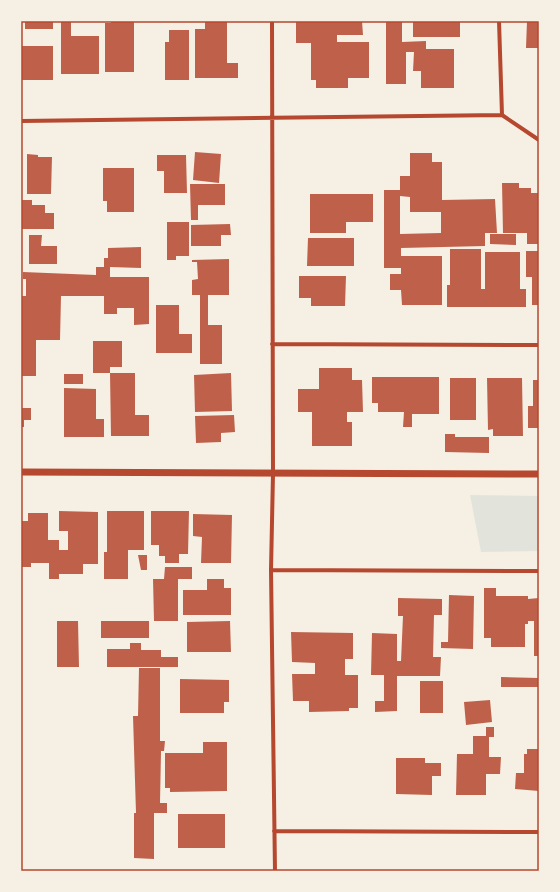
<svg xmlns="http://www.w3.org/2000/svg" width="560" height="892" viewBox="0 0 560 892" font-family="Lora,serif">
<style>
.green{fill:#e2e4dc}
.building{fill:#bf614a;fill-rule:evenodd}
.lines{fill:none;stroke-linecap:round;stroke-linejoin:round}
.minor{stroke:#b5482f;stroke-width:4}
.tertiary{stroke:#b5482f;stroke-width:7}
.neatline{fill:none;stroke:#b5482f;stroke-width:1.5}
</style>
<rect width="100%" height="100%" fill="#f6efe4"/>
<path class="green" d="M 470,495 L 539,496 L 539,551 L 481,552 Z"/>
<path class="building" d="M 25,21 L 53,21 L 53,29 L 25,29 Z
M 61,21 L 71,21 L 71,36 L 99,36 L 99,74 L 61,74 Z
M 111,21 L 134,21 L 134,72 L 105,72 L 105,23 L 111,23 Z
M 205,21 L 227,21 L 227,63 L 238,63 L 238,78 L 195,78 L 195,29 L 205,29 Z
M 296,21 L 362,21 L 363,35 L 337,35 L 337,42 L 369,42 L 369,78 L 348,78 L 348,88 L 316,88 L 316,80 L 311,80 L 311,43 L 296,43 Z
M 386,21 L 402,21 L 402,42 L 426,41 L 426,49 L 454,49 L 454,88 L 421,88 L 421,71 L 413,71 L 414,52 L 406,52 L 406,84 L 386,84 Z
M 413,21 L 460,21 L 460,37 L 413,37 Z
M 527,21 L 539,21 L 539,48 L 526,48 Z
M 169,30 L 189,30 L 189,80 L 165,80 L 165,42 L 169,42 Z
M 22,46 L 53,46 L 53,80 L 21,80 Z
M 195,152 L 221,154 L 219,183 L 193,180 Z
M 410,153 L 432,153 L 432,162 L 442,162 L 442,200 L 495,199 L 497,233 L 485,233 L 485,246 L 401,248 L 401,256 L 442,256 L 442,305 L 402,305 L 401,290 L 390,290 L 390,274 L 401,274 L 401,268 L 384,268 L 384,190 L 400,190 L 400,176 L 410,176 ZM 400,196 L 410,197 L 410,212 L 441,212 L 441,233 L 400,234 Z
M 27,154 L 38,155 L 38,157 L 52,157 L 51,194 L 27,194 Z
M 157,155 L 186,155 L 187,193 L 164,193 L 164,171 L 157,171 Z
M 103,168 L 134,168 L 134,212 L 107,212 L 107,201 L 103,201 Z
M 502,183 L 519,183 L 519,188 L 531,188 L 531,193 L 539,193 L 539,244 L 527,244 L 527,233 L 503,233 Z
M 190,184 L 225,184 L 225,205 L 198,205 L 198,220 L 191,220 Z
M 310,194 L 373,194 L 373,222 L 346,222 L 346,233 L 310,233 Z
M 21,200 L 32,200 L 32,205 L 45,205 L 45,213 L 54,213 L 54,229 L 21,229 Z
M 167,222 L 189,222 L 189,256 L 176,256 L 176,260 L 167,260 Z
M 230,224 L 231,235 L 221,235 L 221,246 L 191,246 L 191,225 Z
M 490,234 L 516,234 L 516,245 L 490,244 Z
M 29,235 L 42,235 L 41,246 L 57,246 L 57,264 L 29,264 Z
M 308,238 L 354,238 L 354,266 L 307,266 Z
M 141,247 L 141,268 L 110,267 L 110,277 L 149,277 L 149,324 L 134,325 L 134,308 L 117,308 L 117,314 L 104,314 L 104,296 L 61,296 L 60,340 L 36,340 L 36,376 L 21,376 L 21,296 L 26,296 L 26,279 L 23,279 L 23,272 L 96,275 L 96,267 L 104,267 L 104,258 L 108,258 L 108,248 Z
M 450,249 L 481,249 L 481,289 L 485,289 L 485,252 L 520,252 L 520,289 L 526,289 L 526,307 L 447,307 L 447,285 L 450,285 Z
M 526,251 L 539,251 L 539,305 L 532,305 L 532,277 L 526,277 Z
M 229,259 L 229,295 L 208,295 L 208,325 L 222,325 L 222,364 L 200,364 L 200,295 L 192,295 L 192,280 L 198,279 L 197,262 L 192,262 L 192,260 Z
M 299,276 L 346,276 L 345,306 L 311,306 L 311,298 L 299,298 Z
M 156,305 L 179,305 L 179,334 L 192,334 L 192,353 L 156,353 Z
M 93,341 L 122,341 L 122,367 L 110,367 L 110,373 L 93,373 Z
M 319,368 L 352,368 L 352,380 L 362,380 L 363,412 L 347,412 L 347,422 L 352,422 L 352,446 L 312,446 L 312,412 L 298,412 L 298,389 L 319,389 Z
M 110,373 L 135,373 L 135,415 L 149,415 L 149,436 L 111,436 Z
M 231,373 L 232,411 L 195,412 L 194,375 Z
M 64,374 L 83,374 L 83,384 L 64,384 Z
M 372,377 L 439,377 L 439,414 L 412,414 L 412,427 L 403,427 L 404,412 L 378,412 L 378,403 L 372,403 Z
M 450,378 L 476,378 L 476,420 L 450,420 Z
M 487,378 L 522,378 L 523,436 L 493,436 L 493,429 L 488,430 Z
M 533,380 L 539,380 L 539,428 L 528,428 L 528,406 L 533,406 Z
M 64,388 L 96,389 L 96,419 L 104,419 L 104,437 L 64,437 Z
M 21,408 L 31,408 L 31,420 L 24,420 L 24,427 L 21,427 Z
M 234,415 L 235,432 L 221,433 L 221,442 L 196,443 L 195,416 Z
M 445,434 L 455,434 L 455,437 L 489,437 L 489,453 L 445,452 Z
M 59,511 L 98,512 L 98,564 L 83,564 L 83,574 L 59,574 L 59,579 L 49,579 L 49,563 L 31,563 L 31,567 L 21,567 L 21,521 L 28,521 L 28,513 L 48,513 L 48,540 L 59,540 L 59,550 L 68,550 L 68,531 L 59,531 Z
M 107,511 L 144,511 L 144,550 L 128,550 L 128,579 L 104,579 L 104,552 L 107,552 Z
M 151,511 L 189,511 L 188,554 L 179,554 L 179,563 L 165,563 L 165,556 L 159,556 L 159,545 L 151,545 Z
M 193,514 L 232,515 L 231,563 L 201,563 L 202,537 L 193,536 Z
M 138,555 L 147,555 L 147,570 L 141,570 Z
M 165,567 L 192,567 L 192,579 L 178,579 L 178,621 L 154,621 L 153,579 L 164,579 Z
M 207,579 L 224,579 L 224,588 L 231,588 L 231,615 L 183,615 L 183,590 L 207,590 Z
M 484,588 L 496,588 L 496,596 L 528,596 L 528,599 L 539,598 L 539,656 L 534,656 L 534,621 L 528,621 L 528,624 L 525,624 L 525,647 L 491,647 L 491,638 L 484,638 Z
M 449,595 L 474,596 L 473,649 L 441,648 L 441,642 L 448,642 Z
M 398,598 L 442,599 L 442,615 L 434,615 L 433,657 L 441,657 L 440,676 L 397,676 L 397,711 L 375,712 L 375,701 L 384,701 L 384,675 L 371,675 L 372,633 L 397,634 L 397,661 L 401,661 L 403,616 L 398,616 Z
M 57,621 L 78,621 L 79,667 L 57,667 Z
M 101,621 L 149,621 L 149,638 L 101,638 Z
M 230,621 L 231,652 L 187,652 L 187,622 Z
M 291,632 L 353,633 L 353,659 L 345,659 L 345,675 L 358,675 L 358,708 L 349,708 L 349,711 L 309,712 L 309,701 L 293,701 L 292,674 L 315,674 L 315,663 L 292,662 Z
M 130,643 L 141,643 L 141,650 L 161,650 L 161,657 L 178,657 L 178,667 L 107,667 L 107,649 L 130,649 Z
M 139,668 L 160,668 L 160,741 L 165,741 L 164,751 L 161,751 L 160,803 L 167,803 L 167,813 L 154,813 L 154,859 L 134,858 L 134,813 L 136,813 L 133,716 L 138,716 Z
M 501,677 L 539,678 L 539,687 L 501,687 Z
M 180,679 L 229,680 L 229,702 L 224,702 L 224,713 L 180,713 Z
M 420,681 L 443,681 L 443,713 L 420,713 Z
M 490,700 L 492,722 L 466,725 L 464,702 Z
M 486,727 L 494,727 L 494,737 L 489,737 L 489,757 L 501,757 L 500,774 L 486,774 L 486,795 L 456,795 L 457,754 L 473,754 L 473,736 L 486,736 Z
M 203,742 L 227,742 L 227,791 L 170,792 L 170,788 L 165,788 L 165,753 L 203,753 Z
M 527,749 L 539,749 L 539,791 L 515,789 L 516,773 L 524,773 L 524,754 L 527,754 Z
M 396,758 L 425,758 L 425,763 L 441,763 L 441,776 L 432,776 L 432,795 L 396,794 Z
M 178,814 L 225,814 L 225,848 L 178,848 Z"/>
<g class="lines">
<path class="minor" d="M 272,21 L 273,474 L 271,570 L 275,871
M 499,21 L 502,115
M 21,121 L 502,115 L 539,140
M 272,344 L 539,345
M 271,570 L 539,571
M 274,831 L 539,832"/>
<path class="tertiary" d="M 21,472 L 539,474"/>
</g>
<rect width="560" height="892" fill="none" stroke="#f6efe4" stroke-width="44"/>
<rect x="22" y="22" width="516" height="848" class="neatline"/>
</svg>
